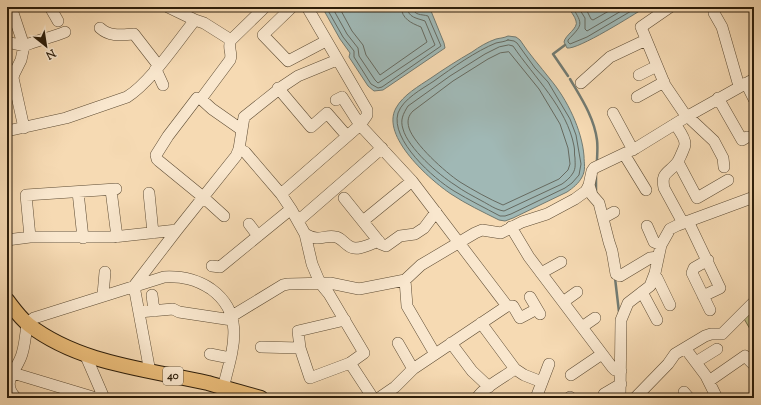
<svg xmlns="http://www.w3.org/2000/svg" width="761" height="405" viewBox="0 0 761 405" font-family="'Sorts Mill Goudy',serif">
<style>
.green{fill:#c1be89;stroke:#766e4a}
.water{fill:#a0b8b5;stroke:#727a71}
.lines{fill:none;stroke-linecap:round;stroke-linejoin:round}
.shore{stroke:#666a60;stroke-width:1}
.stream{stroke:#727a71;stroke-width:2.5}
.minor-casing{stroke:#5e4c34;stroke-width:12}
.major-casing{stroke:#2c1d0a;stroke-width:16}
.minor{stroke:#f9e7ce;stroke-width:11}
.major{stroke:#ebbd7a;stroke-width:14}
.labels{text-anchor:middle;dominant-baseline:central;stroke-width:3;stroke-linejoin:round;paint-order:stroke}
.shield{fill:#f9e7ce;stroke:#6a5a45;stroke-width:1}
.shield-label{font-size:11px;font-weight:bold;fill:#2c1d0a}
</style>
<rect width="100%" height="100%" fill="#f6dab3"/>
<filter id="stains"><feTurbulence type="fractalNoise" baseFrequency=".005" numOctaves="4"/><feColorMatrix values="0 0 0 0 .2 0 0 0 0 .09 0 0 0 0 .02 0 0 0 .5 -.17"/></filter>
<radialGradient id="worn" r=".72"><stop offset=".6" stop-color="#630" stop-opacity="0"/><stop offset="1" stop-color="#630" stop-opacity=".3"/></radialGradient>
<path class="green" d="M 754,307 L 754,321 L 750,329 L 743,317 Z"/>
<path class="water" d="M 322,7 L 415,7 L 420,11 L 431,11 L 444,43 L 445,48 L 383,90 L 374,91 L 368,86 L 349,57 L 350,53 L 340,39 Z
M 568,7 L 646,7 C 633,15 578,50 567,48 L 564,42 C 565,35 579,28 576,21 C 575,16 570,11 568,7 Z
M 508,36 L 516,37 L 520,40 C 529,54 540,66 550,79 C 567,99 582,130 584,156 C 584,163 586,170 582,177 C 579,183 573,188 567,192 L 513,218 L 505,221 L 499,220 C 483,212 466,204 451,194 C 430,180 380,136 396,108 C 403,95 419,86 431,78 C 444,69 458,60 472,52 C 479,47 487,42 496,39 C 500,38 504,38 508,36 Z"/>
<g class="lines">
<path class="shore" d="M 326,7 L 343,37 L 354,51 L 354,57 L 371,84 L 378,88 L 382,87 L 441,46 L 428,16 C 422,14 413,16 413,7
M 332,7 L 347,34 L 358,48 L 359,56 L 375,80 L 378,83 L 435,45 L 425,21 C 417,18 408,18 407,7
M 339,7 L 352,31 L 363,45 L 366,55 L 380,75 L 427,42 L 421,27 C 411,23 402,19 401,7
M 572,7 C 584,25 582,25 568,40 L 568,42 L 570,44 L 587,37 L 638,7
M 578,7 L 585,18 L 585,29 L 587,31 L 628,7
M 585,7 L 591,19 L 593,20 L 616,7
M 508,40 L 514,41 L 517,43 L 535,68 L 548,82 L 570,119 L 576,135 L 581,164 L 579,175 L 572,183 L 565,188 L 511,214 L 505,216 L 500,216 C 485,208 469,200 454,191 C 434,179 390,140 398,113 C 403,99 422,89 434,81 C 452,68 476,51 496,43 C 500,42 504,42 508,40 Z
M 509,45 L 513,46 C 534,77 567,108 574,146 C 575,150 574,154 575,158 C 575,164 576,168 573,173 C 570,178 566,181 562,184 L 504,211 C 496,210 488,204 482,201 C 473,196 463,191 455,185 C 439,175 408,148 403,129 C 400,120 403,114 408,106 L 450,76 L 485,54 L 499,47 Z
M 509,52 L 539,89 L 560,124 L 568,148 L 570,164 L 568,170 L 559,179 L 503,205 C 489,199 473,190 460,182 C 445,172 414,144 409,128 C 407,121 408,116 413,111 L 453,81 L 488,59 L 500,53 Z"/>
<path class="stream" d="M 565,45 L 553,54 L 568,76
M 570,79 C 581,98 594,117 597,140 C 598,147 597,155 597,162
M 596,193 L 596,176
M 615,278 L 619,312"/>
<defs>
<path id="minor" d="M 11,7 L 24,46 L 21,60 L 14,74 L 13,78 L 24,128
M 50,7 L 58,21
M 168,7 L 195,20 L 204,23 L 231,40 L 265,7
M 292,7 L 263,35 L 288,61 L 326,41
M 307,7 L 367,110 L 367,115 L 360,125 L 412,181 L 507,306 L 413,369 L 395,387 L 379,398
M 670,7 L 641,27 L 665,85 L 684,113 L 714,141 L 723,158 L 724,167
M 714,13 L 722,27 L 739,86
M 100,28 C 110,37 121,35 134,34 L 158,65
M 7,42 L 24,46 C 37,40 51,38 65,32
M 155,70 L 158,74 L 163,85
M 639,75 L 657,66
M 581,83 L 610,57 L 646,40
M 746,83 L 754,99
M 278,88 L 311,127 L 327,113 L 347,136
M 637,97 L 664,82
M 718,98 L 742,140 L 747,137
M 201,99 L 230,60 C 233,53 227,48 231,40
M 613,113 L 633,150
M 675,124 C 678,129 685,137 685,144 C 685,147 683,150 682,153 C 680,157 679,161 676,164 C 667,174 661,173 664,188 L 683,223
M 7,131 L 66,118 L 127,97 C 150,83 177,42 195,20
M 239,149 L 245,152 L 281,194 L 291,209 L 305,234 L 312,264 L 320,283 L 329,294 L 364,353 L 350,363 L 310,378 L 300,348 L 298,331 L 345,320
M 624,154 L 646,190
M 678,162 L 697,198 L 728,180
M 589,185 L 592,195 L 599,203 L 609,242 L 612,251 L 616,274 L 620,276 L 650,258 L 658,257
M 111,190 L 117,237
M 78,192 L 83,238
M 149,193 L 153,233
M 281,194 L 360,125 L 342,97 L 336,100
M 344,198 L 381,244 L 386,246 L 400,236 L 415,234 L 424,228 L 436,212
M 224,216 L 203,197 L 159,161 L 157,159 L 156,155 L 168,136 L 197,98 L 201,99 L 212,109 L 242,130
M 603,218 L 614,212
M 298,221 L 382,148
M 363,221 L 412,181
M 688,221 L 720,288 L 703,296
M 249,224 L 258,236
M 647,226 L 654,242 L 661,245
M 511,227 L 529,257 L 612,367 L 615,370 L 621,371
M 305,234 C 321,243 324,234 336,237 C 341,238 344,243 349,246 C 357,252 370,244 379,241
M 30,237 L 26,195 L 116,189
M 7,240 L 30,237 L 113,237 L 177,230
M 708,260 L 694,268 L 692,273 L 710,310
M 212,266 L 220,267 L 291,209
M 541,273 L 561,262
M 654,276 L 657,278 L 670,305
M 642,292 L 657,320
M 103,295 L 105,272
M 152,295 L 154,311
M 530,297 L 540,314
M 563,302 L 577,292
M 507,306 L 513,306 L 520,318 L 537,309
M 139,312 L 173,309 L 179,312 L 232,320
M 232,316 L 283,285 L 288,284 L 330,283 L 359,289 L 405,280
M 481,323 L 515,369 L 524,375 L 542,382
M 582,327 L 595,318
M 398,343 L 413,369
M 451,343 L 472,371 L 489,387
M 261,347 L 300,348
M 685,348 L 706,376 L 717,398
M 85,354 L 104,398
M 210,354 L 230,358
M 435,354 L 407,306 L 405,280 L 421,265 L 475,233 L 482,230 L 501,233 L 522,222 L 547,214 L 575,199 L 586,191 L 589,185 L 592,171 L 594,168 L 636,148 L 688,116 L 754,79
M 696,362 L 717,349
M 350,363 L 373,398
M 150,372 L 134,286 L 177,230 L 236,156 L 239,149 L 244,117 L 283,86 L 298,76 L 337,60
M 13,373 L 96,398 L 104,397
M 571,375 L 602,354
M 709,381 L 745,356 L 754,365
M 684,392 L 689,398
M 604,394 L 621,384
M 570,397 L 571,398
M 16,398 C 0,382 17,371 22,354 C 25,344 26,333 27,323 L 34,318 L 164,277 C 182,276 196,279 211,289 C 247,315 232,352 223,388
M 477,398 C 484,387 504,377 515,369
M 536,398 L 549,364
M 620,398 L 621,320 L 628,303 L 650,286 L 655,273 L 661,245 L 670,229 L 678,225 L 754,197
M 635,398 L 668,364 L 675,354 L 705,336 L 711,334 L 722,334 L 754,302"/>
<path id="major" d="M 7,300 C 14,309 20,318 29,325 C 80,364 147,369 208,383 C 225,388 243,393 261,398"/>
</defs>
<use href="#minor" class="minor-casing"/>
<use href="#major" class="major-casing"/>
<use href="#minor" class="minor"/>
<use href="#major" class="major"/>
</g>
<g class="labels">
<rect class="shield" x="163" y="367" width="20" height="18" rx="3"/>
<g class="shield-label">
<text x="173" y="376">40</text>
</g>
</g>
<rect width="761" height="405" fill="none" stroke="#f6dab3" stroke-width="24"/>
<rect x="8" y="8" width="745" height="389" fill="none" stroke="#2c1d0a" stroke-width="2"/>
<rect x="12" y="12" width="737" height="381" fill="none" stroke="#2c1d0a"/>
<g transform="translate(46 46) rotate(150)" stroke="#f9e7ce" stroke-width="3" paint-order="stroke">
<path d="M0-3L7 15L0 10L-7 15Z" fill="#2c1d0a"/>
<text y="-6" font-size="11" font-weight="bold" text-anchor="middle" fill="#2c1d0a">N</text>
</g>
<rect width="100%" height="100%" filter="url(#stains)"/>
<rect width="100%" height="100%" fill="url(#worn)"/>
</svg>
